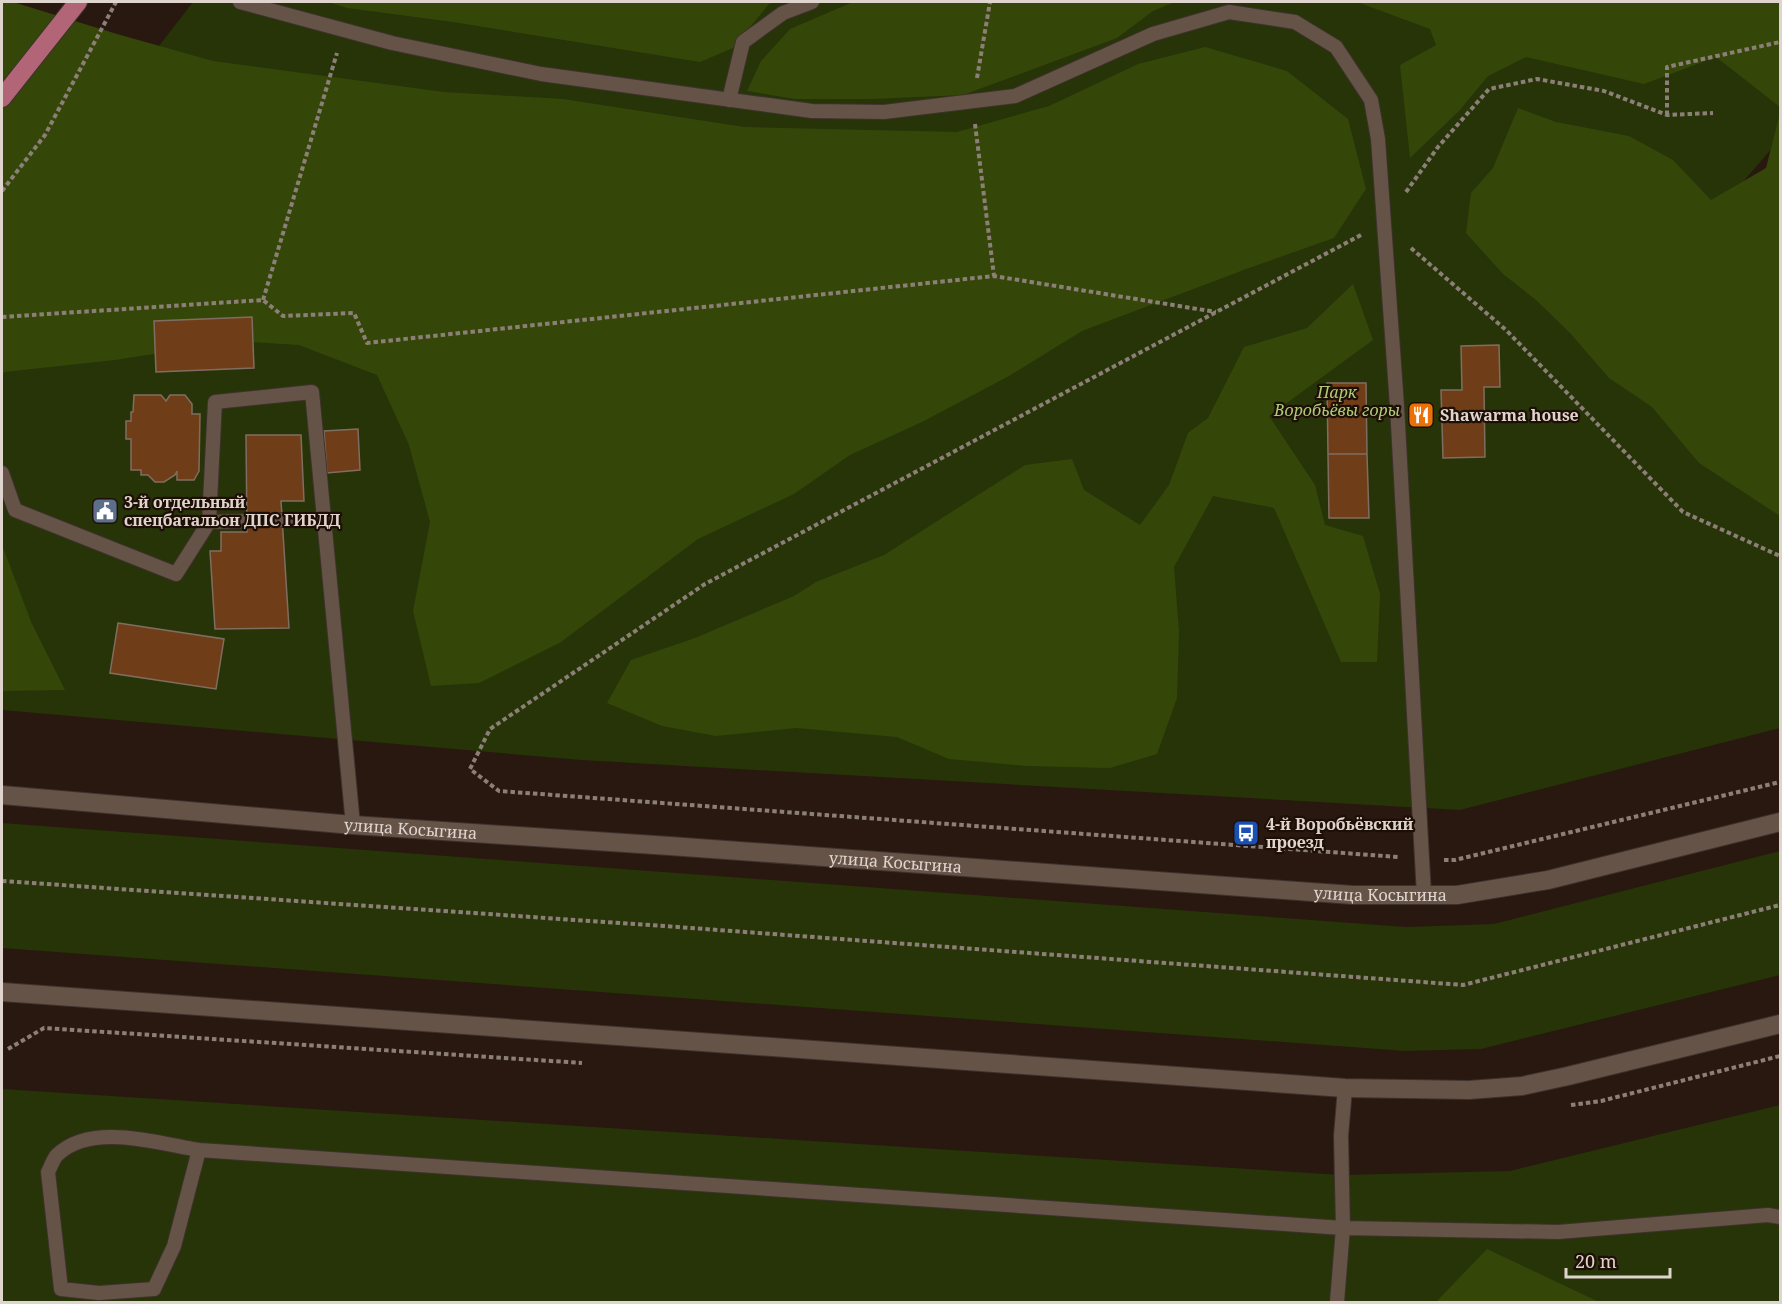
<svg xmlns="http://www.w3.org/2000/svg" width="1782" height="1304" viewBox="0 0 1782 1304" font-family="'Noto Serif',serif">
<style>
.green{fill:#263408}
.forest{fill:#344709}
.building{fill:#703d19;stroke:#806d61;stroke-width:1.5}
.lines{fill:none;stroke-linecap:round;stroke-linejoin:round}
.lane-casing{stroke:#3e322d;stroke-width:16}
.secondary-casing{stroke:#3e322d;stroke-width:20}
.primary-casing{stroke:#3e322d;stroke-width:20}
.path{stroke:#8c7f77;stroke-width:4;stroke-dasharray:4.5 3;stroke-linecap:butt}
.lane{stroke:#665348;stroke-width:14}
.secondary{stroke:#665348;stroke-width:18}
.primary{stroke:#b36578;stroke-width:18}
.labels{text-anchor:middle;dominant-baseline:central;stroke-width:4.5;stroke-linejoin:round;paint-order:stroke}
.park-label{font-size:16px;font-style:italic;fill:#accb76;stroke:#1e0f06}
.poi-label{font-size:16px;font-weight:bold;fill:#e0d5ce;stroke:#1e0f06;text-anchor:start}
.street-label{font-size:16px;fill:#e0d5ce;stroke:#1e0f06}
</style>
<rect width="100%" height="100%" fill="#28180f"/>
<path class="green" d="M 193,2 L 1780,2 L 1780,139 L 1702,229 L 1780,393 L 1780,728 L 1460,810 L 581,760 L 2,710 L 2,249 Z
M 2,823 L 1406,927 L 1494,924 L 1780,851 L 1780,975 L 1481,1049 L 1405,1051 L 2,948 Z
M 2,1089 L 1341,1175 L 1510,1171 L 1780,1105 L 1780,1302 L 2,1302 Z"/>
<path class="forest" d="M 2,2 L 13,2 L 117,34 L 213,61 L 444,92 L 563,99 L 744,127 L 957,132 L 1049,106 L 1138,64 L 1205,47 L 1287,71 L 1348,119 L 1366,189 L 1334,238 L 1249,268 L 1082,331 L 1009,376 L 924,421 L 850,455 L 794,494 L 698,539 L 561,642 L 479,683 L 431,686 L 413,611 L 430,522 L 409,445 L 377,375 L 299,345 L 236,341 L 115,360 L 4,372 L 2,374 Z
M 328,2 L 775,2 L 769,4 L 733,48 L 700,62 L 453,22 L 347,8 Z
M 853,2 L 1175,2 L 1153,11 L 1117,38 L 963,95 L 872,99 L 795,99 L 747,91 L 761,61 L 790,29 Z
M 1357,2 L 1780,2 L 1780,107 L 1716,57 L 1644,84 L 1526,57 L 1488,76 L 1460,110 L 1410,158 L 1400,65 L 1436,45 L 1430,29 Z
M 1518,108 L 1556,122 L 1629,136 L 1673,160 L 1711,200 L 1766,168 L 1780,113 L 1780,516 L 1699,463 L 1652,407 L 1609,378 L 1570,333 L 1536,300 L 1503,274 L 1466,233 L 1471,193 L 1493,168 Z
M 1353,284 L 1373,340 L 1269,416 L 1315,485 L 1325,525 L 1363,536 L 1380,594 L 1377,662 L 1341,662 L 1274,508 L 1213,496 L 1174,567 L 1179,631 L 1177,698 L 1157,754 L 1110,768 L 1027,766 L 949,759 L 897,737 L 796,728 L 716,736 L 662,726 L 607,703 L 631,660 L 695,638 L 794,596 L 816,582 L 884,555 L 1025,465 L 1072,459 L 1084,490 L 1140,525 L 1169,485 L 1188,433 L 1208,418 L 1244,347 L 1307,328 Z
M 2,545 L 32,624 L 65,690 L 2,691 Z
M 1487,1249 L 1597,1301 L 1436,1302 Z"/>
<path class="building" d="M 252,317 L 254,368 L 156,372 L 154,321 Z
M 1499,345 L 1500,387 L 1484,387 L 1485,457 L 1443,458 L 1441,390 L 1462,390 L 1461,346 Z
M 1327,383 L 1366,383 L 1367,454 L 1328,454 Z
M 134,395 L 161,395 L 166,401 L 170,395 L 185,395 L 192,404 L 192,414 L 200,414 L 199,471 L 194,480 L 177,480 L 177,471 L 175,475 L 164,482 L 155,482 L 148,475 L 141,475 L 141,470 L 131,470 L 131,439 L 126,439 L 126,421 L 131,421 L 131,412 L 133,412 Z
M 358,429 L 360,470 L 327,473 L 324,431 Z
M 246,435 L 301,435 L 304,501 L 281,501 L 289,628 L 215,629 L 210,551 L 221,551 L 221,532 L 247,532 Z
M 1328,454 L 1367,454 L 1369,518 L 1329,518 Z
M 118,623 L 224,639 L 216,689 L 110,673 Z"/>
<g class="lines">
<defs>
<path id="lane" d="M 240,2 L 392,43 L 541,74 L 812,111 L 884,112 L 1015,96 L 1153,34 L 1229,12 L 1295,22 L 1336,47 L 1371,100 L 1378,139 L 1397,406 L 1424,895
M 729,100 L 743,42 L 783,13 L 812,2
M 2,473 L 15,510 L 176,574 L 209,522 L 215,402 L 312,392 L 353,825
M 282,520 L 323,519
M 209,522 L 247,521
M 199,1150 L 174,1246 L 154,1289 L 99,1293 L 61,1289 L 48,1172 C 51,1167 53,1159 57,1155 C 91,1122 157,1143 199,1150 L 1343,1228 L 1558,1232 L 1768,1215 L 1780,1217
M 1337,1302 L 1343,1228 L 1341,1136 L 1345,1088"/>
<g id="secondary">
<path id="s1" d="M 2,795 L 353,825 L 670,846 L 1353,895 L 1457,895 L 1548,880 L 1780,822"/>
<path d="M 2,992 L 1345,1088 L 1469,1090 L 1522,1086 L 1568,1076 L 1780,1024"/>
</g>
<path id="primary" d="M 2,98 L 78,2"/>
</defs>
<use href="#lane" class="lane-casing"/>
<use href="#secondary" class="secondary-casing"/>
<use href="#primary" class="primary-casing"/>
<path class="path" d="M 977,78 L 990,2
M 1667,115 L 1667,67 L 1780,42
M 975,124 L 994,276
M 2,191 L 45,135 L 116,2
M 1406,192 L 1438,147 L 1489,89 L 1537,79 L 1604,91 L 1667,115 L 1713,113
M 1361,235 L 705,584 L 490,729 L 470,769 L 499,791 L 1398,857
M 1411,248 L 1506,330 L 1683,512 L 1780,556
M 263,300 L 337,53
M 2,317 L 263,300 L 283,316 L 354,313 L 367,343 L 994,276 L 1216,312
M 1444,860 L 1455,860 L 1780,782
M 2,881 L 664,926 L 1463,985 L 1780,905
M 8,1049 L 44,1028 L 582,1063
M 1571,1105 L 1601,1101 L 1780,1056"/>
<use href="#lane" class="lane"/>
<use href="#secondary" class="secondary"/>
<use href="#primary" class="primary"/>
</g>
<defs>
<symbol id="restaurant-square" viewBox="-11 -11 22 22"><rect x="-9" y="-9" width="18" height="18" rx="4" fill="#e8710a" stroke="#1e0f06"/><path d="M-5-6h1v4h1v-4h1v4h1v-4h1v5L-1.5 .5V6h-2V.5L-5-1ZM5-6V6H3V1.5H1.5Q1.5-4 5-6Z" fill="#fff"/></symbol>
<symbol id="civic-square" viewBox="-11 -11 22 22"><rect x="-9" y="-9" width="18" height="18" rx="4" fill="#5c6f8a" stroke="#1e0f06"/><path d="M-.6-6.5H3V-4.5H.6V-3L4-1V1h2V6H-6V1h2V-1L-.6-3ZM-1.2 2.5V6h2.4V2.5Z" fill="#fff"/></symbol>
<symbol id="bus-square" viewBox="-11 -11 22 22"><rect x="-9" y="-9" width="18" height="18" rx="4" fill="#1a4fb4" stroke="#1e0f06"/><path d="M-5-6H5V4H4V6H2V4H-2V6H-4V4H-5ZM-3.5-4V0h7V-4ZM-3.5 1.2v1.5H-2V1.2ZM2 1.2v1.5H3.5V1.2Z" fill="#fff"/></symbol>
</defs>
<g fill-rule="evenodd">
<use href="#restaurant-square" x="1406" y="400" width="30" height="30"/>
<use href="#civic-square" x="90" y="496" width="30" height="30"/>
<use href="#bus-square" x="1231" y="818" width="30" height="30"/>
</g>
<g class="labels">
<g class="park-label">
<text x="1337" y="392">Парк<tspan x="1337" dy="18">Воробьёвы горы</tspan></text>
</g>
<g class="poi-label">
<text x="1440" y="415">Shawarma house</text>
<text x="124" y="502">3-й отдельный<tspan x="124" dy="18">спецбатальон ДПС ГИБДД</tspan></text>
<text x="1266" y="824">4-й Воробьёвский<tspan x="1266" dy="18">проезд</tspan></text>
</g>
<g class="street-label">
<text stroke="none"><textPath href="#s1" startOffset="410">улица Косыгина</textPath></text>
<text stroke="none"><textPath href="#s1" startOffset="896">улица Косыгина</textPath></text>
<text stroke="none"><textPath href="#s1" startOffset="1382">улица Косыгина</textPath></text>
</g>
</g>
<rect width="1782" height="1304" fill="none" stroke="#e0d5ce" stroke-width="6"/>
<path d="M1566 1268v9h104v-9" fill="none" stroke="#e0d5ce" stroke-width="3"/>
<text x="1575" y="1268" font-size="18" fill="#e0d5ce" stroke="#1e0f06" stroke-width="4.5" paint-order="stroke">20 m</text>
</svg>
